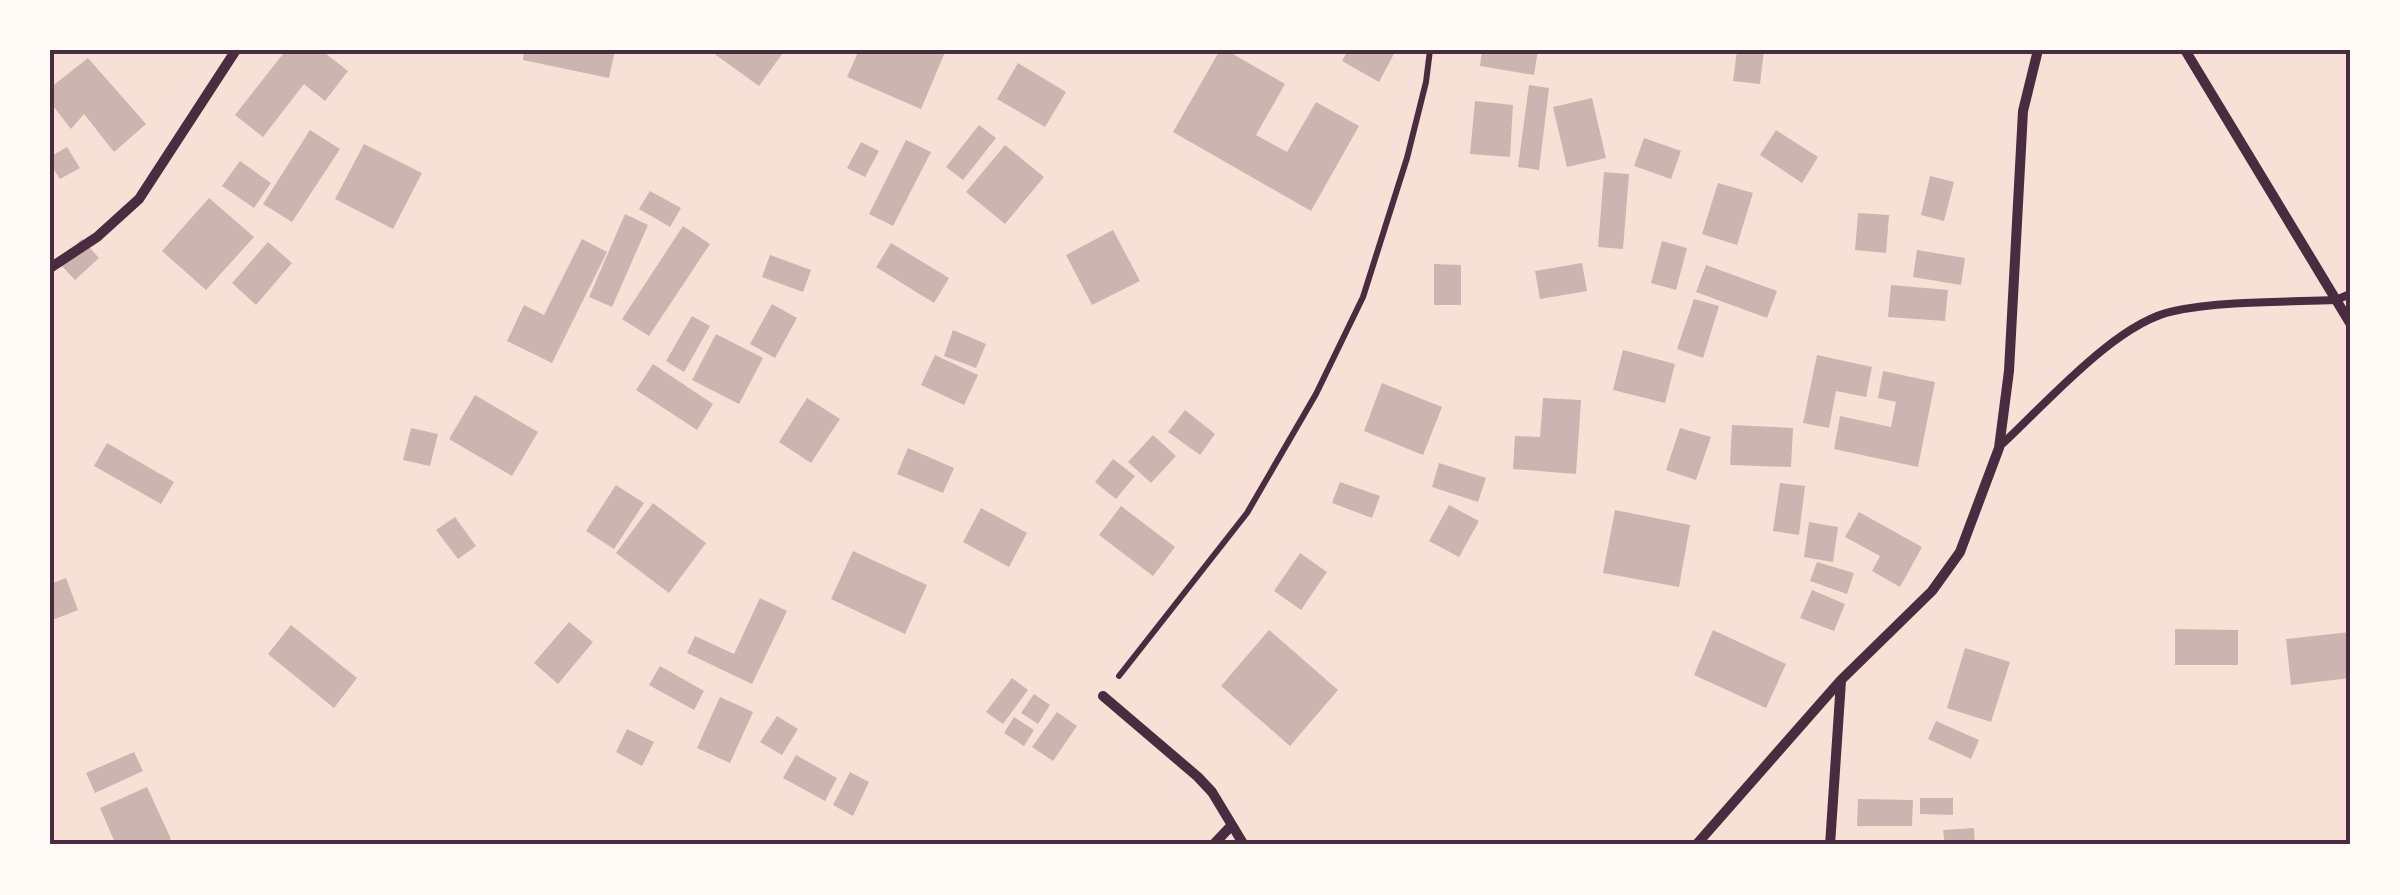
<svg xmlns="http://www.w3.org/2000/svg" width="2400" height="895" viewBox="0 0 2400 895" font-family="'DejaVu Sans',sans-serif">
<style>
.building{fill:#ccb4b1}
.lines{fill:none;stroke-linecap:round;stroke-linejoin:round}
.path{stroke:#4a2c40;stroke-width:6}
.service{stroke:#4a2c40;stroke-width:8}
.minor{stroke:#4a2c40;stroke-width:10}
.neatline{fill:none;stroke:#4a2c40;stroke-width:4}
</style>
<rect width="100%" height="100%" fill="#f7e1d7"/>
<path class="building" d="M 286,50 L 321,50 L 348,71 L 325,101 L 304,84 L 263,137 L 235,115 Z
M 524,50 L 615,50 L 609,78 L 523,60 Z
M 709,50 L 785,50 L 759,86 Z
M 859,50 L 946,50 L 921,109 L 847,77 Z
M 1220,50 L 1226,50 L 1285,84 L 1256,135 L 1287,152 L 1316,102 L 1359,126 L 1311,211 L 1173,132 Z
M 1348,50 L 1396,50 L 1379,82 L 1342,61 Z
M 1482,50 L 1538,50 L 1534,75 L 1480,66 Z
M 1737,50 L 1764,50 L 1760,84 L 1733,81 Z
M 88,58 L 146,124 L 114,152 L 84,114 L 71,129 L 50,102 L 50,88 Z
M 1018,63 L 1066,92 L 1045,127 L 997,99 Z
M 1529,85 L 1549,88 L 1539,170 L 1518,167 Z
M 1592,98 L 1606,158 L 1567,167 L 1553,107 Z
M 1475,101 L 1513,105 L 1510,157 L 1470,154 Z
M 979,125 L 996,138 L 963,180 L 946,167 Z
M 310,130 L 340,149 L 292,222 L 263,204 Z
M 1776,130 L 1818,157 L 1802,183 L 1760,155 Z
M 1644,138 L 1681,151 L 1671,179 L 1634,166 Z
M 906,140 L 931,152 L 893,226 L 869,214 Z
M 861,142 L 879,151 L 865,177 L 847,168 Z
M 364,144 L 422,173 L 393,229 L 335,199 Z
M 1005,145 L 1044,177 L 1005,224 L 966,192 Z
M 67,147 L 80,168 L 60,179 L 50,164 L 50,157 Z
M 240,161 L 271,183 L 254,208 L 222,186 Z
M 1604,172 L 1629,174 L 1623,249 L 1598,247 Z
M 1930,176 L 1954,182 L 1944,221 L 1921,215 Z
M 1718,183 L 1753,193 L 1737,245 L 1702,234 Z
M 650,191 L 681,208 L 670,227 L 639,209 Z
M 209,198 L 254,237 L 206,290 L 162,251 Z
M 1858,213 L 1889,215 L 1886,253 L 1855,250 Z
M 625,214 L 648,225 L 612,307 L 589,297 Z
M 683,226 L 710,244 L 649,336 L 622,319 Z
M 1113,230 L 1140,281 L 1092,305 L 1066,255 Z
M 82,239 L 99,258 L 75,280 L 58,262 Z
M 582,239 L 607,252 L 552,363 L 507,341 L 524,305 L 544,315 Z
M 1662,241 L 1687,248 L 1676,290 L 1651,283 Z
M 268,242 L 292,263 L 256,305 L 232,283 Z
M 891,243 L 949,278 L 934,303 L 876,267 Z
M 1917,250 L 1965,258 L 1961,285 L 1913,277 Z
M 770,255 L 811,270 L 803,292 L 762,277 Z
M 1582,263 L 1587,291 L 1540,299 L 1535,271 Z
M 1434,264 L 1461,265 L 1461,305 L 1434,305 Z
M 1706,265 L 1777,291 L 1767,318 L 1696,292 Z
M 1891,285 L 1948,290 L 1945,321 L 1888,317 Z
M 1694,299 L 1719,306 L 1703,358 L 1677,349 Z
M 772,304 L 797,318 L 775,358 L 750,344 Z
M 692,316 L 710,326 L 684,372 L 666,361 Z
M 953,330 L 986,344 L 976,368 L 944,356 Z
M 716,334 L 763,358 L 739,404 L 692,380 Z
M 1623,350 L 1675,364 L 1665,403 L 1613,390 Z
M 935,355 L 978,375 L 964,405 L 921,385 Z
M 1817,355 L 1872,367 L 1866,397 L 1836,391 L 1829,428 L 1803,423 Z
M 653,364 L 713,404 L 697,430 L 636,390 Z
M 1883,371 L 1935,382 L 1918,467 L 1834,449 L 1840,416 L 1891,427 L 1896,402 L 1878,398 Z
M 1382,383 L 1442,407 L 1423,455 L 1364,431 Z
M 475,395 L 538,432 L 512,476 L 449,439 Z
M 807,398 L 840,419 L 811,463 L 779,442 Z
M 1543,398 L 1581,400 L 1576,474 L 1513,469 L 1515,436 L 1540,437 Z
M 1185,410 L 1215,434 L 1200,455 L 1168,432 Z
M 1732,425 L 1793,428 L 1791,467 L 1730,465 Z
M 411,428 L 438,434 L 430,466 L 403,460 Z
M 1680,428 L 1711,437 L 1696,480 L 1666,470 Z
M 1153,435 L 1176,456 L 1151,483 L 1128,462 Z
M 107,443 L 174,482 L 161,504 L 94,466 Z
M 908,448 L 954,468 L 943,493 L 897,474 Z
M 1113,459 L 1135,476 L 1116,499 L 1095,482 Z
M 1439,463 L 1486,478 L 1478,502 L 1432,487 Z
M 1340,482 L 1380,496 L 1372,518 L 1332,503 Z
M 1780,483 L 1805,486 L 1799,535 L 1773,531 Z
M 616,485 L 644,503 L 614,549 L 586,531 Z
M 653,503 L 706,543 L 669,593 L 616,553 Z
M 1449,505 L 1479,521 L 1459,557 L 1429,541 Z
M 1121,506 L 1175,547 L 1153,576 L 1099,535 Z
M 981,508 L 1027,533 L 1009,567 L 963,542 Z
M 1615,510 L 1690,525 L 1679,587 L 1603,573 Z
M 1859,512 L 1922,547 L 1900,587 L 1872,571 L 1880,556 L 1845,537 Z
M 455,517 L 476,546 L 458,559 L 436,530 Z
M 1809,522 L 1838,527 L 1833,562 L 1804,557 Z
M 853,551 L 927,585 L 905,634 L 831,599 Z
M 1300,553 L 1327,572 L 1301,610 L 1274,591 Z
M 1817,562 L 1854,573 L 1847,594 L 1810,581 Z
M 66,578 L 78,610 L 50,621 L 50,584 Z
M 1812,590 L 1845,604 L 1834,631 L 1800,618 Z
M 760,598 L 787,611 L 752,684 L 687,653 L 695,636 L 734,654 Z
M 569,622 L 593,642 L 558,684 L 534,663 Z
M 291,625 L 357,678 L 334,708 L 268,654 Z
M 2175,629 L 2238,630 L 2238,665 L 2175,665 Z
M 1269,630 L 1338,690 L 1290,746 L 1221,686 Z
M 1713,630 L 1786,664 L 1766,708 L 1694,675 Z
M 2350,632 L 2350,678 L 2291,685 L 2286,639 Z
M 1965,648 L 2010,662 L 1991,722 L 1947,708 Z
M 660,666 L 704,691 L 694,710 L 649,685 Z
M 1012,678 L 1028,690 L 1003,724 L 986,712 Z
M 1034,694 L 1050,705 L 1038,724 L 1021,713 Z
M 720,697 L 753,712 L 730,763 L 697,748 Z
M 1057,712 L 1077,726 L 1053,761 L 1032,747 Z
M 777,716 L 798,729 L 782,755 L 760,742 Z
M 1014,717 L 1034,730 L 1024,746 L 1004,733 Z
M 1936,721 L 1979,740 L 1971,759 L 1928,739 Z
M 627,729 L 654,742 L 642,766 L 616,752 Z
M 134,752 L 143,771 L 95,793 L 86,773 Z
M 796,755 L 837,778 L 825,801 L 783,778 Z
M 850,772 L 869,782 L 853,816 L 833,805 Z
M 147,787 L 171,839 L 157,845 L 116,845 L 100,808 Z
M 1920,798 L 1953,798 L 1953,815 L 1920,814 Z
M 1858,799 L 1913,800 L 1912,826 L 1857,826 Z
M 1974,828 L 1975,845 L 1945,845 L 1943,830 Z"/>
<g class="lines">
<path class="path" d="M 1119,676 L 1247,513 L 1316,394 L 1363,297 L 1407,158 L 1426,82 L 1430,50"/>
<path class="service" d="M 2000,446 C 2044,406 2116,322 2174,311 C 2221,301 2287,302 2336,300 L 2350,294"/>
<path class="minor" d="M 2185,50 L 2350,323
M 50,268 L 97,237 L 139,199 L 236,50
M 1103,696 L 1198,777 L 1212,792 L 1244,845
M 1213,845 L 1231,826
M 1696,845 L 1841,680 L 1932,591 L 1960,552 L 1999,448 L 2009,371 L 2023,111 L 2038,50
M 1830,845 L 1841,681"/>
</g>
<rect width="2400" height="895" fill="none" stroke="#fffaf5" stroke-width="105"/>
<rect x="52" y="52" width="2296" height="790" class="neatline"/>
</svg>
